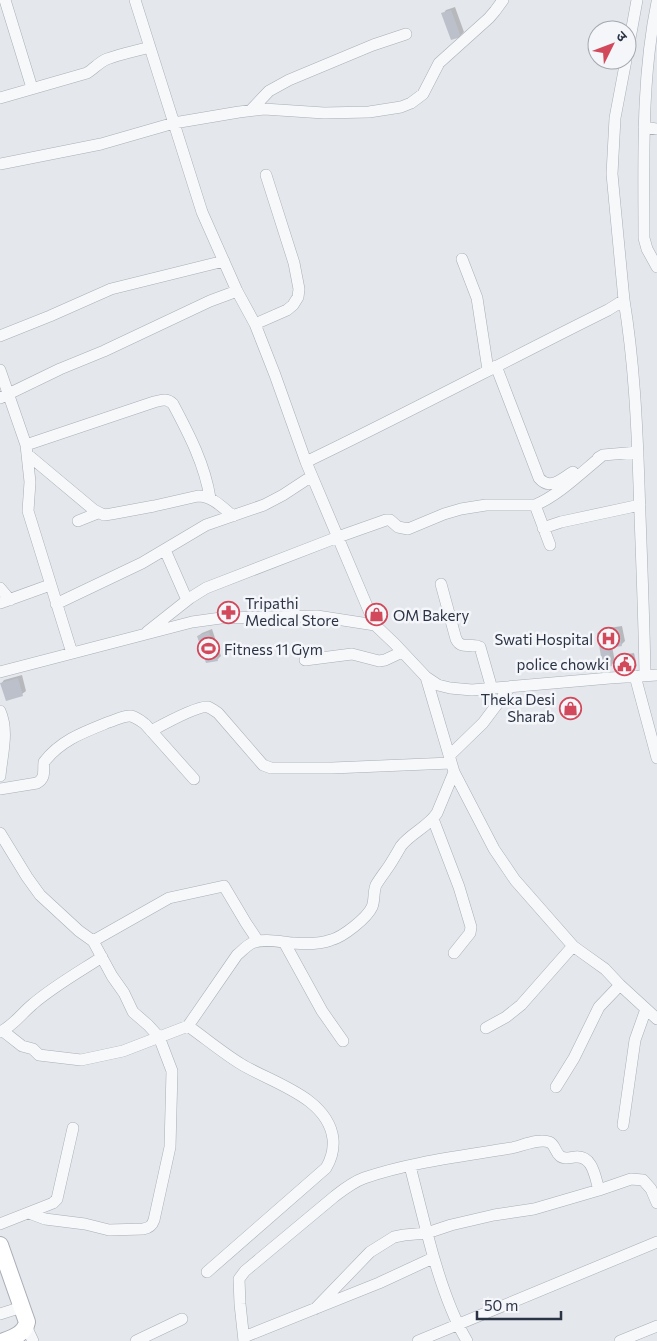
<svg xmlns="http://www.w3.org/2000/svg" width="657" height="1341" viewBox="0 0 657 1341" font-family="Commissioner,'Noto Sans Devanagari',sans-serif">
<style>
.shadow{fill:#0003}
.building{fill:#bbc0ca}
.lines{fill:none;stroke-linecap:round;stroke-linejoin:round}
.street-casing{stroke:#a9aeb7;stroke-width:12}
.secondary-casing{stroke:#a9aeb7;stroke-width:18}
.street{stroke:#f7f8fa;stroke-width:11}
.secondary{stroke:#fff;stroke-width:16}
.labels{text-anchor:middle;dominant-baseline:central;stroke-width:5;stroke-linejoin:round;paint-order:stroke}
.poi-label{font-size:15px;fill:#2b3445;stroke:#f4f6f9;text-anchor:start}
</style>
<rect width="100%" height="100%" fill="#e4e7ec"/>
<path class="shadow" d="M 455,7 L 464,32 L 460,36 L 443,14 L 446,10 Z
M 622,626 L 625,641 L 621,645 L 612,646 L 615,662 L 611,665 L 598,633 L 602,629 Z
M 212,629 L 221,656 L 217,660 L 198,636 L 202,633 Z
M 634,653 L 637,666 L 633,669 L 618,658 L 621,655 Z
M 22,675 L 26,691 L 22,694 L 1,684 L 4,680 Z"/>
<path class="building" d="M 451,10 L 461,37 L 451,40 L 441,13 Z
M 619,629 L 622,646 L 609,648 L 612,666 L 603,668 L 597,633 Z
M 209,632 L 218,661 L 206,663 L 197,636 Z
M 631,656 L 634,670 L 619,671 L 616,658 Z
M 18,678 L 23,696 L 6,701 L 0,683 Z"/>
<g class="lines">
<defs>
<path id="street" d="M 5,0 L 32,88
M 135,0 L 202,212 L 237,291 L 255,324 L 275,375 L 306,462 L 375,625
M 657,2 C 641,80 644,159 644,238 L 647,249 L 657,267
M 627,55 L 637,0
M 0,98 L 87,73 C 94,69 99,62 107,59 C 120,54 136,51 150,47
M 251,110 L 269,91 L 289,80 L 373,45 L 406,34
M 644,127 L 657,129
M 0,164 L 101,144 L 174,123 L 239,112 L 264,109 L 324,113 L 369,112 L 401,107 L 411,103 L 423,94 L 439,63 L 489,18 L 495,11 L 503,0
M 462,259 L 477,298 L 488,370
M 624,300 C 634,361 637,424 639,485 C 641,549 644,612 645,675
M 255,324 L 287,310 L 293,305 L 298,297 L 299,289 L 294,263 L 266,175
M 0,336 L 50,316 L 111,289 L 224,261
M 496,366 L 539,478 C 550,491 561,479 573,472
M 0,370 L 26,445 L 30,482 L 28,511 L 72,653
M 0,398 L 60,369 L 104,351 L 210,301 L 237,291
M 26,445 L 154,402 C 162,400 167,398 173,404 C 189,434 205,465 210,498
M 27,454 L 94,510 L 104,515 L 111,514 L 154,506 L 198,496 C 212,496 222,507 233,516
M 598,458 L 603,455 L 638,452
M 306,462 C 408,413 507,360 608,310 L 624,300 L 612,174 L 615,118 L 626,60
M 535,505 L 550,545
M 78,521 L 98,513
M 543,528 L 561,522 L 640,505
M 165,550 L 187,600
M 441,584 L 456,639 C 462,651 472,642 480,647 L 492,689
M 0,588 L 10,600
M 0,603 L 50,585
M 56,604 L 142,563 L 206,525 L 264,505 L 283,495 L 312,476
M 147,632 L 190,598 L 206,588 L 338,537 L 386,520 L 390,520 L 398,527 L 408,529 L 444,514 L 461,509 L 486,505 L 535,505 C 558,496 583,471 603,455
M 305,660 L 352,654 L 379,661 L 385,660 L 402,652
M 0,672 L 192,622 L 221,618 L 317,616 L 375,625 L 395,644 L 426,677 L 438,685 L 450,688 L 472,690 L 610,678 L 657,675
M 635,676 L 657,758
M 426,677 L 454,772 L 494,849 L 515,880 L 573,946 L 584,954 L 605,969 L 620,985 L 657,1019
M 0,711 C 9,731 2,754 0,776
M 151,731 C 162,725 198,705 208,707 C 211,708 215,711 218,713 L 263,765 L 271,768 L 332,768 L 451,763
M 449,756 L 483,723 L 510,687
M 0,789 L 37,783 C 46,778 43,771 44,762 C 61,740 84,732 109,722 C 116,720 124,715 131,716 C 136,717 141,721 145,724 L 194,779
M 433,819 L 459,887 L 471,927 L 470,933 L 454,953
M 0,833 L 27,877 L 40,895 L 79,931 L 93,941 L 112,976 L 124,993 L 133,1012 L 148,1025 L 159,1037 L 172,1071 L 170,1147 L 154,1220 C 152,1226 149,1228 143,1229 L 109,1230 L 85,1224 L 45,1219 L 29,1213
M 93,941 L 169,898 L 224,886 L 246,923 L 258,941
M 284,942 L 322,1011 L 343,1041
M 188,1026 C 205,1038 223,1053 241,1064 C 272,1083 328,1097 333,1139 C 334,1150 332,1158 326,1168 L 207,1272
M 486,1028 L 506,1017 L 521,1005 L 573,946
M 3,1031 L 22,1046 L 33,1049 L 39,1055 L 81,1060 L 123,1051 L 188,1026 L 237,955 C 242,951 246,946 252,943 C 264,938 280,942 293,943 C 305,944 320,944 331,940 C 343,937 367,918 372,907 C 375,900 373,892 376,885 C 380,878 385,872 389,866 C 393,860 397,853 401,846 C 411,833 428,827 437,813 L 454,772
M 0,1032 C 13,1026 22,1013 33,1004 C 54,986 79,972 102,957
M 556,1087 L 574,1058 L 599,1007 L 620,985
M 623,1125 L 635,1040 L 646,1009
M 0,1224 L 48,1205 L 53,1203 L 57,1199 L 73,1128
M 315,1309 L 370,1252 L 394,1237 L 404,1235 L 427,1233 L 410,1166
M 0,1314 L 22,1307
M 26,1326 L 33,1341
M 244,1337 L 379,1283 L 433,1258
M 136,1341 L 182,1319
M 244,1341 L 240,1304 L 239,1279 L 245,1271 L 335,1196 C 344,1189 353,1182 364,1178 C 410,1162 464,1156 511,1148 C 521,1146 540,1138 549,1142 C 555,1144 555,1152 560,1156 C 565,1160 570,1157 575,1157 C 593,1155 595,1177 599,1190
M 418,1341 L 657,1242
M 467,1341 C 449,1311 436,1268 427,1233 L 451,1225 L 494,1215 L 534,1209 L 599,1190 L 631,1179 L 643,1180 L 651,1189 L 657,1203
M 620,1341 L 657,1326"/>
<path id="secondary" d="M 0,1245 L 27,1322 C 25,1333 15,1337 4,1341"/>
</defs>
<use href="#street" class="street-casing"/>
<use href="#secondary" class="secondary-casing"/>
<use href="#street" class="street"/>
<use href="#secondary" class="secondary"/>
</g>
<defs>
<symbol id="pharmacy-ring" viewBox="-11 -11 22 22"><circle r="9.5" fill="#f4f6f9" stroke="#d1495b" stroke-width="1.5"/><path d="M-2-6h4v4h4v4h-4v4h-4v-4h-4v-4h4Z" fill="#d1495b"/></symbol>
<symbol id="shop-ring" viewBox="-11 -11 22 22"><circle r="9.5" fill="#f4f6f9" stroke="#d1495b" stroke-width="1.5"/><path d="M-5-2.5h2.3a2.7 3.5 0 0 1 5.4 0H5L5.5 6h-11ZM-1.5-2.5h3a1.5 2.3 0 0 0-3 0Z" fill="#d1495b"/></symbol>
<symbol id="hospital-ring" viewBox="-11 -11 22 22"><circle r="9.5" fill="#f4f6f9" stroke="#d1495b" stroke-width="1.5"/><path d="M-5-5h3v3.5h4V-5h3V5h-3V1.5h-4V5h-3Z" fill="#d1495b"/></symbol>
<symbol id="stadium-ring" viewBox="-11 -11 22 22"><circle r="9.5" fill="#f4f6f9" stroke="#d1495b" stroke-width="1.5"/><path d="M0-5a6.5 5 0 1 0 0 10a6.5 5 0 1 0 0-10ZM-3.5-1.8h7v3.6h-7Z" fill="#d1495b"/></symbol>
<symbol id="civic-ring" viewBox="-11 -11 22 22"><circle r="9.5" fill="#f4f6f9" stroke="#d1495b" stroke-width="1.5"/><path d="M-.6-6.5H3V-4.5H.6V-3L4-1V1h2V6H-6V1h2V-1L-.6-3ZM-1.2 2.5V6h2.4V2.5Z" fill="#d1495b"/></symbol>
</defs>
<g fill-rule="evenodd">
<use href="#pharmacy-ring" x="216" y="600" width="25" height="25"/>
<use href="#shop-ring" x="364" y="602" width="25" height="25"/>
<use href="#hospital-ring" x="596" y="626" width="25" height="25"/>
<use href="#stadium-ring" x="196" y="636" width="25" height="25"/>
<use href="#civic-ring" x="612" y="652" width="25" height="25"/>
<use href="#shop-ring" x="558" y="696" width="25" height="25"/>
</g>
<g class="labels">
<g class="poi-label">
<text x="245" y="603">Tripathi<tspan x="245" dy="17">Medical Store</tspan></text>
<text x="393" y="615">OM Bakery</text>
<text x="593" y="639" text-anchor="end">Swati Hospital</text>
<text x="224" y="649">Fitness 11 Gym</text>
<text x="609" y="664" text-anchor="end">police chowki</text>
<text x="555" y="699" text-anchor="end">Theka Desi<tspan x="555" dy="17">Sharab</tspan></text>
</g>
</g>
<g transform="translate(612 45) rotate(48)"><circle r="24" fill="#f4f6f9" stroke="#a4a8b1"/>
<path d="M0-4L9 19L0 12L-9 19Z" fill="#d1495b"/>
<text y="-8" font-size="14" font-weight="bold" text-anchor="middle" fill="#2b3445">उ</text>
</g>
<path d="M477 1311v8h84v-8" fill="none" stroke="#2b3445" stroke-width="2.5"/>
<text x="484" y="1311" font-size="15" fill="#2b3445" stroke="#f4f6f9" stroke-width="4" paint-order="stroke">50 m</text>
</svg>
